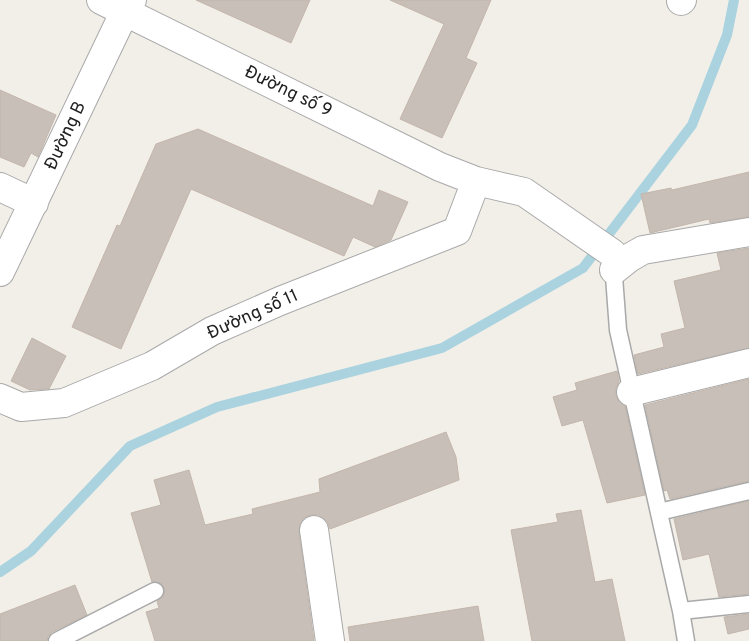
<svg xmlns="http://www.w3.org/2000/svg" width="749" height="641" viewBox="0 0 749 641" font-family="Overpass,sans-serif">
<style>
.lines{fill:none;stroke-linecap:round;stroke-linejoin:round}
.stream{stroke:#aad3df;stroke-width:10}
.building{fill:#c7bfb8;stroke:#c4b6ab}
.service-casing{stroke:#a9a9a9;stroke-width:19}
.minor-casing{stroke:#a9a9a9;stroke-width:30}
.service{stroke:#fff;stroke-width:16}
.minor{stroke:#fff;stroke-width:28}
.labels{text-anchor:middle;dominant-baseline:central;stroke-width:5;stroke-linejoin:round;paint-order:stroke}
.street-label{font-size:18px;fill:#222;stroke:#fff}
</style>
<rect width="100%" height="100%" fill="#f2efe9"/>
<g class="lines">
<path class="stream" d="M 0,572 L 31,551 L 130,446 L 217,407 L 442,348 L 583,268 L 692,125 L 727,35 L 734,0"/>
</g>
<path class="building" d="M 196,0 L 310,0 L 291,43 Z
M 390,0 L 491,0 L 466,58 L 477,63 L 442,138 L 400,119 L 444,24 Z
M 0,90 L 56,115 L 38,157 L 31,153 L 24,167 L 0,157 Z
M 198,129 L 373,206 L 379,190 L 408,202 L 391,240 L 375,247 L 353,237 L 344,256 L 191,189 L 121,349 L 72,327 L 117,225 L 120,226 L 156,144 Z
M 749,172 L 749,217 L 710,223 L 709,219 L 650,233 L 641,194 L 671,188 L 672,190 Z
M 749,248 L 749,348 L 638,374 L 634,355 L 664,347 L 661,334 L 685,328 L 674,281 L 721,270 L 717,253 Z
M 32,338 L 66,356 L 49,389 L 30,390 L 11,381 Z
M 617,371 L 619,382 L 616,388 L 616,395 L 619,402 L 625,406 L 645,495 L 607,503 L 583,420 L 562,426 L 553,397 L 577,390 L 575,383 Z
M 749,379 L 749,481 L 670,499 L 667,490 L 664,491 L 645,405 Z
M 446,432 L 456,457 L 459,480 L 330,529 L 327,521 L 319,515 L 311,515 L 304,518 L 300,524 L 299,532 L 314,641 L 155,641 L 146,612 L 159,608 L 157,601 L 163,597 L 165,591 L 161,583 L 152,582 L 131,513 L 161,505 L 154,480 L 189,470 L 205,525 L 253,514 L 252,509 L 320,492 L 319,479 Z
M 749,501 L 749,594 L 719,597 L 709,554 L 683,560 L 674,519 Z
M 581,510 L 595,582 L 612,579 L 625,641 L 532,641 L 511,530 L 558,522 L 556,514 Z
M 75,585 L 87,615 L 52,632 L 48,636 L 47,641 L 0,641 L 0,614 Z
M 478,606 L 484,641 L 350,641 L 348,627 Z
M 749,614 L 749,629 L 728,634 L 724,617 Z"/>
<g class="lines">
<defs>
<path id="service" d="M 613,263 L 618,330 L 681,611 L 686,641
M 659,512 L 749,491
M 681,611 L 749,604
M 57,641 L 155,591"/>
<path id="minor" d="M 101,0 L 440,167 L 476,181 L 524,192 L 612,253
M 681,1 L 682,0
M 0,187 L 34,203
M 614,270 L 629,258 L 643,250 L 749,232
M 0,272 L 125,11 L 132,0
M 631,392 L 749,363
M 0,398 L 21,407 L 64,403 L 152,366 L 212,331 L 280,301 L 457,231 L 476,181
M 314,530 L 330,641"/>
</defs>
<use href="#service" class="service-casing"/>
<use href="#minor" class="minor-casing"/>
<use href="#service" class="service"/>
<use href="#minor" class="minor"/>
</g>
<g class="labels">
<g class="street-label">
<text transform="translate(288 92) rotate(26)">Đường số 9</text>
<text transform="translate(66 136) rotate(-65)">Đường B</text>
<text transform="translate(253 315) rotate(-24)">Đường số 11</text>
</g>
</g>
</svg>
